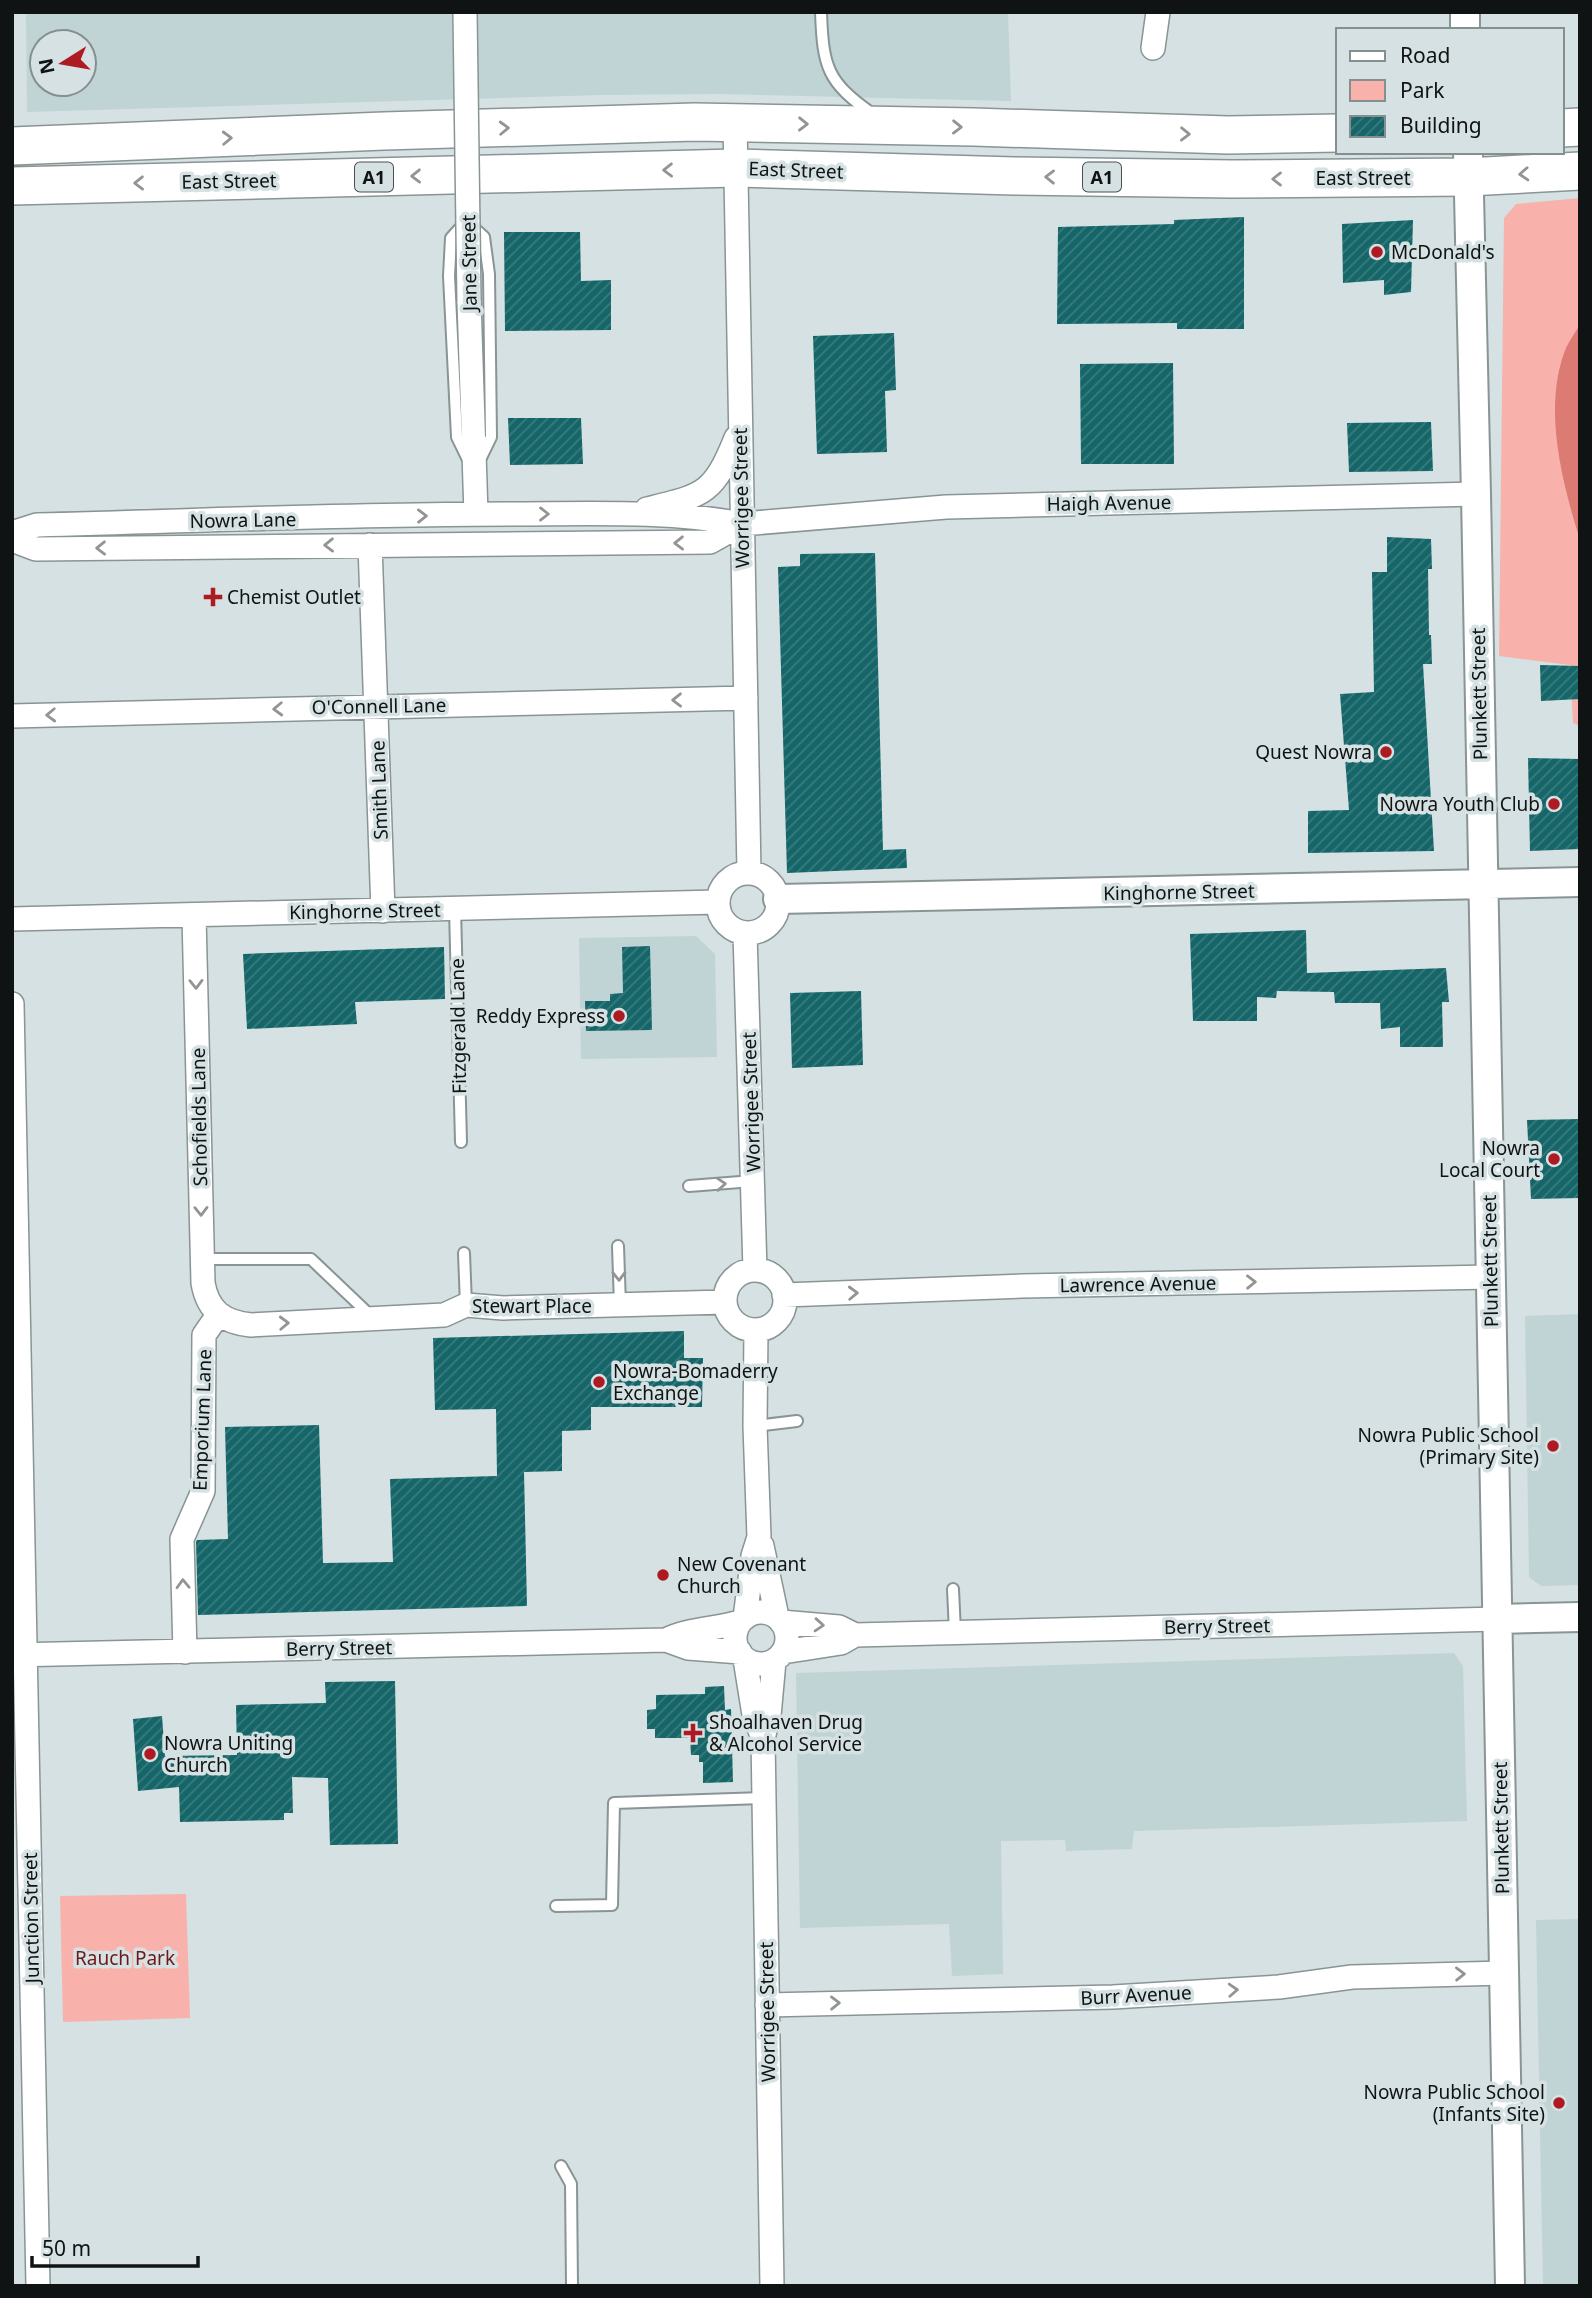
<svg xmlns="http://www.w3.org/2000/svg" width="1592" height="2298" viewBox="0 0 1592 2298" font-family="'Noto Sans',sans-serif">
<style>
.built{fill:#c0d4d5;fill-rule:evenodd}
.park{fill:#f8b2ab}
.water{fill:#dc7b73}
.building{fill:url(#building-hatch)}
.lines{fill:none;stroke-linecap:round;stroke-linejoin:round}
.service-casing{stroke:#899495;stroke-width:14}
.minor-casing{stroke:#899495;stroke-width:26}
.tertiary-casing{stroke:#899495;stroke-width:32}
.trunk-casing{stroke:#899495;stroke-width:40}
.service{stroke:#fff;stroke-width:10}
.minor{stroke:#fff;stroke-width:23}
.tertiary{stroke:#fff;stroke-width:28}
.trunk{stroke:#fff;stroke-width:37}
.minor-bridge-casing{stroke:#899495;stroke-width:26;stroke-linecap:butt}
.minor-bridge{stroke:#fff;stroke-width:23}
.oneway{stroke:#939595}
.poi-dot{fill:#ad1a21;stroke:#d5e1e2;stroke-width:2.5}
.labels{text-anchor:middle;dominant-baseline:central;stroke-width:7;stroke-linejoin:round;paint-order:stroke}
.shield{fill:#d5e1e2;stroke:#4a5151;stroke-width:2}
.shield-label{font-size:18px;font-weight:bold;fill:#0f1313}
.street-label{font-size:19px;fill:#0f1313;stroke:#d5e1e2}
.poi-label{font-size:19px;fill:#0f1313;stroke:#d5e1e2;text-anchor:start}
.park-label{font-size:19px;fill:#6f1818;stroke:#d5e1e2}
</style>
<defs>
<pattern id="building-hatch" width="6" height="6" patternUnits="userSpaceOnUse" patternTransform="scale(1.75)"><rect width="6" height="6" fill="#146669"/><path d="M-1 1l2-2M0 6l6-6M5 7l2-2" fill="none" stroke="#3d7a7d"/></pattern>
</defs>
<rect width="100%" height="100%" fill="#d5e1e2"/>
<path class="built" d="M 26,12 L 1008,12 L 1011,101 L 719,94 L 600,95 L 27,112 ZM 42,42 L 84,42 L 84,84 L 42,84 Z
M 696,936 L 715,954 L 717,1057 L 581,1059 L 579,938 Z
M 1580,1314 L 1580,1585 L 1541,1586 L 1529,1577 L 1525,1316 Z
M 1454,1653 L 1463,1666 L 1467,1821 L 1134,1831 L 1132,1849 L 1066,1851 L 1065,1840 L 1001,1841 L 1003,1974 L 952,1976 L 949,1924 L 800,1928 L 796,1673 Z
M 1580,1919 L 1580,2286 L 1543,2286 L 1536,1920 Z"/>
<path class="park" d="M 1580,198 L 1580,726 L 1573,723 L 1570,665 L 1499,656 L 1504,218 L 1516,204 Z
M 186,1894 L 190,2018 L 63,2022 L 60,1896 Z"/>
<path class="water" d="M 1580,325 L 1580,540 C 1562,482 1542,407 1566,348 C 1570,340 1575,332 1580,325 Z"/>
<path class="building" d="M 1244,217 L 1244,329 L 1177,329 L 1177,323 L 1057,324 L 1058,227 L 1174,224 L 1174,220 Z
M 1413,220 L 1411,292 L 1384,295 L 1384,280 L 1343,283 L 1342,224 Z
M 504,232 L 580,232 L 581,281 L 611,280 L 611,330 L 505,331 Z
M 894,333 L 896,390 L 885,391 L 887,452 L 817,454 L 813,336 Z
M 1173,363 L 1174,464 L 1081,464 L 1080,364 Z
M 508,418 L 581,418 L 583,464 L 510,465 Z
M 1431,422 L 1433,471 L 1349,472 L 1347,423 Z
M 1387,537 L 1431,539 L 1432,569 L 1428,569 L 1429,635 L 1431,635 L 1432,664 L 1423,664 L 1434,851 L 1308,853 L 1308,811 L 1349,810 L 1340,694 L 1374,692 L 1372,572 L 1387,572 Z
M 875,553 L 883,850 L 906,849 L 907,868 L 787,873 L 778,567 L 800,566 L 800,554 Z
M 1540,665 L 1579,666 L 1580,699 L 1541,701 Z
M 1528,758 L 1580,759 L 1580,849 L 1530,851 Z
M 1306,930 L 1307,973 L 1446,968 L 1449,1002 L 1442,1002 L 1443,1047 L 1400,1047 L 1400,1027 L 1381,1029 L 1380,1003 L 1335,1003 L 1334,992 L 1277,991 L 1276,998 L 1257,997 L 1257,1021 L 1193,1021 L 1190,934 Z
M 650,946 L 652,1030 L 586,1031 L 585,1001 L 610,1001 L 610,994 L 623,993 L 622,947 Z
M 444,947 L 445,999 L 355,1002 L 357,1024 L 247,1029 L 243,954 Z
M 861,991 L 863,1065 L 792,1068 L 790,993 Z
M 1580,1119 L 1580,1198 L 1531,1199 L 1527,1120 Z
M 684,1331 L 684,1358 L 703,1358 L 702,1407 L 591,1407 L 591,1430 L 562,1431 L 562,1471 L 524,1472 L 527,1606 L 198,1615 L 196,1542 L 197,1540 L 228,1539 L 225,1427 L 319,1425 L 323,1563 L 393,1562 L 390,1479 L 497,1476 L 496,1409 L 435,1410 L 433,1338 Z
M 395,1681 L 398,1844 L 330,1845 L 328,1778 L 292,1777 L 293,1813 L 284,1813 L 284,1820 L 180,1822 L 179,1787 L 138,1791 L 133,1719 L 162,1716 L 165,1756 L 237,1755 L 236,1705 L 326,1703 L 325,1682 Z
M 724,1686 L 725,1710 L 731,1709 L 733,1782 L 703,1783 L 703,1762 L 699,1762 L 699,1755 L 691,1755 L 690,1738 L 655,1738 L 655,1729 L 647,1729 L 647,1710 L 656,1709 L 656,1695 L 705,1694 L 705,1687 Z"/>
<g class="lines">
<defs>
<path id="service" d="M 821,12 C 823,68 827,82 874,115
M 467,227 L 474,228 L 484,237 L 489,274 L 491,437 L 474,472 L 457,437 L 449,276 L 451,238 L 460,228 Z
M 455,909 L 461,1142
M 689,1186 L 753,1181
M 618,1246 L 620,1305
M 464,1253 L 466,1305
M 202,1259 L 311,1259 L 372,1317
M 755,1426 L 797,1421
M 953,1589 L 955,1632
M 556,1906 L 612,1905 L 614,1803 L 763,1798
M 561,2166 L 571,2184 L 572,2286"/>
<path id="minor" d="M 1153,48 L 1158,12
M 735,123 L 749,873
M 469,301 L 476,514
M 647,509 C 704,495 713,495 736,438
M 12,533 L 37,525 C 194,521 352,514 509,514 C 586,514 666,510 742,524 L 946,507 L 1476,494
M 12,540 L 36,549 L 710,542 L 742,524
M 370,545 L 383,911
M 12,716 L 746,698
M718 903a30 30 0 1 1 60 0a30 30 0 1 1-60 0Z
M 194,916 L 203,1283 C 208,1311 223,1322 251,1325 L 444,1315 L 466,1305 L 503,1308 L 725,1302
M 12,919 L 718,902
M 745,933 L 755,1270
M 12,1004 L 38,2286
M725 1300a30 30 0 1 1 60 0a30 30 0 1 1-60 0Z
M 784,1295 L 1022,1286 L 1491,1277
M 762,1546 L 777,1617
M735 1638a26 26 0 1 1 52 0a26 26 0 1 1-52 0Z
M 745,1618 L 753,1556 L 759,1537 L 755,1426 L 756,1330
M 781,1622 L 839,1627 L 855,1635
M 666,1640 L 688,1648 L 740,1652
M 185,1652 L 182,1539 L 203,1491 L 204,1335 L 218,1315
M 783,1652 L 841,1643 L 855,1635 L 1498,1619
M 12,1655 L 666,1640 C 688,1629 716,1629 740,1622
M 745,1659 L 754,1715 L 763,1738
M 767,2005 L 1113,1997 L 1279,1987 L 1352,1977 L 1504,1973
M 772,2286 L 763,1738 L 769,1716 L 774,1661"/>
<path id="tertiary" d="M 1465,12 L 1465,30
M 1468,152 L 1476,494 L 1510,2286
M 778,899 L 1580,882
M 1498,1619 L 1580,1617"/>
<path id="trunk" d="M 1562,128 L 1580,127
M 12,146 L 384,131 L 695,122 L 974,127 L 1228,135 L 1338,133
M 12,186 L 736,168 L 1014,176 L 1232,179 L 1468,177 L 1580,171"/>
</defs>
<use href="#service" class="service-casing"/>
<use href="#minor" class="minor-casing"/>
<use href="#tertiary" class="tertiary-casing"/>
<use href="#trunk" class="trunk-casing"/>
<use href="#service" class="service"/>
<use href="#minor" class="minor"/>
<use href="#tertiary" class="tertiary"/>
<use href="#trunk" class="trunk"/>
<defs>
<path id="minor-bridge" d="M 465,12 L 469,301"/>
</defs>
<use href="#minor-bridge" class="minor-bridge-casing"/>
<use href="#minor-bridge" class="minor-bridge"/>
</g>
<defs><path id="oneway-chevron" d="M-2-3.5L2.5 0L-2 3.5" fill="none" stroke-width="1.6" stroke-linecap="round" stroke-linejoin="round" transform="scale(1.75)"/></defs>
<g class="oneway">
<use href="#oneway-chevron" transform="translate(803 124) rotate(1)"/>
<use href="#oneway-chevron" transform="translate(957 127) rotate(1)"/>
<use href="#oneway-chevron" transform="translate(504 128) rotate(-2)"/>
<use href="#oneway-chevron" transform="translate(1185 134) rotate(1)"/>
<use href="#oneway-chevron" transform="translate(227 138) rotate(-2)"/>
<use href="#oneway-chevron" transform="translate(668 170) rotate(179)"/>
<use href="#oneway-chevron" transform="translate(1524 174) rotate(177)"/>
<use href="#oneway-chevron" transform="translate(416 176) rotate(179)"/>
<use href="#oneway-chevron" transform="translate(1050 177) rotate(-179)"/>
<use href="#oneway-chevron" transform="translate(1277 179) rotate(180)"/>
<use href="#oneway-chevron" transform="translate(139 183) rotate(179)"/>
<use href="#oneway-chevron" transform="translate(544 514)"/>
<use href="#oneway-chevron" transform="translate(422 516) rotate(-1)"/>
<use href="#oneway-chevron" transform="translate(679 543) rotate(179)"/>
<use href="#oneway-chevron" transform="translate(329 545) rotate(179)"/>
<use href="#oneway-chevron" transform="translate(101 548) rotate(179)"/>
<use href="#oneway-chevron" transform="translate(677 700) rotate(179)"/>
<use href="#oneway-chevron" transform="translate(278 709) rotate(178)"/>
<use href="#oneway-chevron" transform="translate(51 715) rotate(178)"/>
<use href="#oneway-chevron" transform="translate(196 984) rotate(89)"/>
<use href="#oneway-chevron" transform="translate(721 1184) rotate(-4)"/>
<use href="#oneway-chevron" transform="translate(201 1211) rotate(89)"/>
<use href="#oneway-chevron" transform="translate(619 1276) rotate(89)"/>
<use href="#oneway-chevron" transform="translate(1251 1282) rotate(-1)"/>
<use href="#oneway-chevron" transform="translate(853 1293) rotate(-2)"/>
<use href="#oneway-chevron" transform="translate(284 1323) rotate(-2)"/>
<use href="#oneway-chevron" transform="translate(183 1584) rotate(-92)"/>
<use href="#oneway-chevron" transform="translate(819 1625) rotate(4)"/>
<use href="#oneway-chevron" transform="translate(1460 1974) rotate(-1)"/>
<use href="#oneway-chevron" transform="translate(1233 1990) rotate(-3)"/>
<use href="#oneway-chevron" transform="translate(835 2003) rotate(-1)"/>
</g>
<g class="poi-dot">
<circle cx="1377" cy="252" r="7"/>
<path d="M209.5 586.5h7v7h7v7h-7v7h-7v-7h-7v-7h7z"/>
<circle cx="1386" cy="752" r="7"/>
<circle cx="1554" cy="804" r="7"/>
<circle cx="619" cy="1016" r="7"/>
<circle cx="1554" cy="1159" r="7"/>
<circle cx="599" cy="1382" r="7"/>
<circle cx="1553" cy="1446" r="7"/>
<circle cx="663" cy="1575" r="7"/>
<path d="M689.5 1722.5h7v7h7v7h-7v7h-7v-7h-7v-7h7z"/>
<circle cx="150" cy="1754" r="7"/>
<circle cx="1559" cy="2103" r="7"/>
</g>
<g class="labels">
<g class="shield">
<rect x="355" y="162.5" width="38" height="29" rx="5"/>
<rect x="1083" y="162.5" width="38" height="29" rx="5"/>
</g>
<g class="shield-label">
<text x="374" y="177">A1</text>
<text x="1102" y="177">A1</text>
</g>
<g class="street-label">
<text transform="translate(796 170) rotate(2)">East Street</text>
<text x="1363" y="178">East Street</text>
<text transform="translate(229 181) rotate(-1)">East Street</text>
<text transform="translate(469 263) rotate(-91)">Jane Street</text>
<text transform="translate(741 498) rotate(-91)">Worrigee Street</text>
<text transform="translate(1109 503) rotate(-1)">Haigh Avenue</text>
<text transform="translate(243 520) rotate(-1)">Nowra Lane</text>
<text transform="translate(1479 694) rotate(-91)">Plunkett Street</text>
<text transform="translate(379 706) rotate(-1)">O'Connell Lane</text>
<text transform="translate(379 790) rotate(-92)">Smith Lane</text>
<text transform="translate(1179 892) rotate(-1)">Kinghorne Street</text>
<text transform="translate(365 911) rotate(-1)">Kinghorne Street</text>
<text transform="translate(458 1026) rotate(-91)">Fitzgerald Lane</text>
<text transform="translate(751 1102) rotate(-92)">Worrigee Street</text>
<text transform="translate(199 1117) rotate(-91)">Schofields Lane</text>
<text transform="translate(1490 1261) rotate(-91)">Plunkett Street</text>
<text transform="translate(1138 1284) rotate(-1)">Lawrence Avenue</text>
<text x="532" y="1306">Stewart Place</text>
<text transform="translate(202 1420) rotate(-88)">Emporium Lane</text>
<text transform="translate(1217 1626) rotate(-1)">Berry Street</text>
<text transform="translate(339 1648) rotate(-1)">Berry Street</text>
<text transform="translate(1501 1828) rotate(-91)">Plunkett Street</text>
<text transform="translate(31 1918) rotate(-91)">Junction Street</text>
<text transform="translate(1136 1995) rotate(-3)">Burr Avenue</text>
<text transform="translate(767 2012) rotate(-91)">Worrigee Street</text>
</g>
<g class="poi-label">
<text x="1391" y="252">McDonald's</text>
<text x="227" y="597">Chemist Outlet</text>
<text x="1372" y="752" text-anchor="end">Quest Nowra</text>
<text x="1540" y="804" text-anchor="end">Nowra Youth Club</text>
<text x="605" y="1016" text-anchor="end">Reddy Express</text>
<text x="1540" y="1148" text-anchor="end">Nowra<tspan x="1540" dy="22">Local Court</tspan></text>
<text x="613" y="1371">Nowra-Bomaderry<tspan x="613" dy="22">Exchange</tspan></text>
<text x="1539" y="1435" text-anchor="end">Nowra Public School<tspan x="1539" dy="22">(Primary Site)</tspan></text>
<text x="677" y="1564">New Covenant<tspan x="677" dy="22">Church</tspan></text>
<text x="709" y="1722">Shoalhaven Drug<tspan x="709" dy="22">&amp; Alcohol Service</tspan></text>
<text x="164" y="1743">Nowra Uniting<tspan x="164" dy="22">Church</tspan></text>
<text x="1545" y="2092" text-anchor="end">Nowra Public School<tspan x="1545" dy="22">(Infants Site)</tspan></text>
</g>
<g class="park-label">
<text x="125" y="1958">Rauch Park</text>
</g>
</g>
<rect width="1592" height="2298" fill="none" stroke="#0f1313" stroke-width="28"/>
<rect x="1336" y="28" width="228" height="126" fill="#d5e1e2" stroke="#868f8f" stroke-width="2"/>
<rect x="1350" y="51" width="35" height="10" fill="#ffffff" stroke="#868f8f" stroke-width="2"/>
<text x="1400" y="63" font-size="21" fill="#0f1313">Road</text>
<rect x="1350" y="80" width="35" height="21" fill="#f8b2ab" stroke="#868f8f" stroke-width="2"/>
<text x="1400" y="98" font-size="21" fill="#0f1313">Park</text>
<rect x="1350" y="116" width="35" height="21" fill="url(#building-hatch)" stroke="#868f8f" stroke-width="2"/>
<text x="1400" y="133" font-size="21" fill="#0f1313">Building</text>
<g transform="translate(63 63) rotate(259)"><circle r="33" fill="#d5e1e2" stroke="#868f8f" stroke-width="2"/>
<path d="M0-5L12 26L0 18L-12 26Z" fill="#ad1a21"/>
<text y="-10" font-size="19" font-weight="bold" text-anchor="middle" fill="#0f1313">N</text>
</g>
<path d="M32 2256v10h166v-10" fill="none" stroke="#0f1313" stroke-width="3.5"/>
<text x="42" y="2256" font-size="21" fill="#0f1313" stroke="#d5e1e2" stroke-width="5" paint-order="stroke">50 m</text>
</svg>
